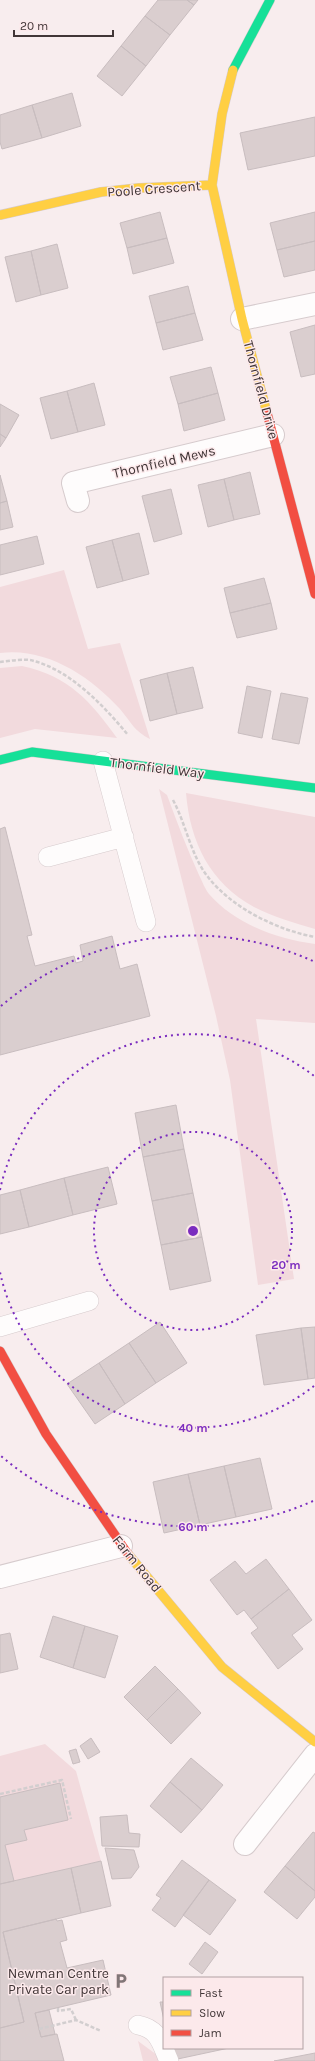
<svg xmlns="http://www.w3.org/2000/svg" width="315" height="2061" viewBox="0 0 315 2061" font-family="Karla,sans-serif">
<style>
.green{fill:#f2dadd}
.building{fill:#dacecf;stroke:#c8bdbf}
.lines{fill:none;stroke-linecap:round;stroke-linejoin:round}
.lane-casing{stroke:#d6cbcd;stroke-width:20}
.street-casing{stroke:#d6cbcd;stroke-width:24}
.fast-casing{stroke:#d6cbcd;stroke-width:10}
.slow-casing{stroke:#d6cbcd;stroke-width:10}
.jam-casing{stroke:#d6cbcd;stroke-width:10}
.path{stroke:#d2cecf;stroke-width:2.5;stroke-dasharray:4 2;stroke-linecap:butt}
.lane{stroke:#fefcfc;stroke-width:19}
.street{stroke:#fefcfc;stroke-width:22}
.fast{stroke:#16e098;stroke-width:9}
.slow{stroke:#ffcf43;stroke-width:9}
.jam{stroke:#f24e42;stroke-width:9}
.ring{fill:none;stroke:#7b2cbf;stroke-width:2;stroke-dasharray:2 4}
.labels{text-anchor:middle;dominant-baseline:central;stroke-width:3;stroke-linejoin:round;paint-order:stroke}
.street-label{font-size:14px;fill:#413637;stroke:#fce9eb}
.poi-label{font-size:14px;fill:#413637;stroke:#fce9eb;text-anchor:end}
.centre{fill:#7b2cbf;stroke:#fce9eb;stroke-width:2}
.ring-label{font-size:12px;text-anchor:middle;font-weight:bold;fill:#7b2cbf;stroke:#fce9eb;stroke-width:3;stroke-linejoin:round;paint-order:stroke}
</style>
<rect width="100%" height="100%" fill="#f8edee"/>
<path class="green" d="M 64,570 L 88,649 L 120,643 L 150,739 C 134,731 131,722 120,709 C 90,676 46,647 0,653 L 0,587 Z
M 22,666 C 69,676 90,701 117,738 L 35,729 L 0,738 L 0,668 Z
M 159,789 L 167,795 C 177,822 187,849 199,875 C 202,881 205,889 209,894 C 235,924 277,939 315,944 L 315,1023 L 256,1019 L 294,1279 L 258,1285 L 230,1080 L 216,1016 Z
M 186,793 L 315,817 L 315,929 C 295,923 273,917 254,907 C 210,883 190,842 186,793 Z
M 45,1744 L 76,1771 L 101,1861 L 14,1881 L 5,1845 L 27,1840 L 24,1830 L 68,1819 L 60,1783 L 0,1797 L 0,1756 Z
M 138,2041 L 157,2055 L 159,2061 L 143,2061 Z"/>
<path class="building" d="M 158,0 L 187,0 L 194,5 L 170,35 L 145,16 Z
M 187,0 L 198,0 L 194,5 Z
M 145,16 L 170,35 L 146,66 L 121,46 Z
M 121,46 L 146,66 L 122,96 L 97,76 Z
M 72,93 L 81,126 L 42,138 L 32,105 Z
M 32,105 L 42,138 L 2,149 L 0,142 L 0,115 Z
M 315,117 L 315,156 L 248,170 L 240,133 Z
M 160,212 L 167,238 L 127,248 L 120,223 Z
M 315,212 L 315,241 L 277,250 L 270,223 Z
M 167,238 L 174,263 L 133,274 L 127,248 Z
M 315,241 L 315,270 L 284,277 L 277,250 Z
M 57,244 L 68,288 L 41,295 L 31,251 Z
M 31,251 L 41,295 L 16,302 L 5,257 Z
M 188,286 L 195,313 L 156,323 L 149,296 Z
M 195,313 L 203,340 L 163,350 L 156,323 Z
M 315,325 L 315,374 L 301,377 L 290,332 Z
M 211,367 L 218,393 L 178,404 L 170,377 Z
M 94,383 L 105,425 L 78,432 L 67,391 Z
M 67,391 L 78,432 L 51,439 L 40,398 Z
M 218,393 L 225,420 L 184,431 L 178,404 Z
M 0,404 L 19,415 L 6,438 L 0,434 Z
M 0,434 L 6,438 L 0,447 Z
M 250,472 L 260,514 L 234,520 L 224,479 Z
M 0,475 L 7,501 L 0,503 Z
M 224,479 L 234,520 L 208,527 L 198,485 Z
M 171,489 L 182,534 L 154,542 L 142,496 Z
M 7,501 L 13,527 L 0,530 L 0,503 Z
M 139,533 L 149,574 L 123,581 L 112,540 Z
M 37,536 L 44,564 L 0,575 L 0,545 Z
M 112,540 L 123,581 L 97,588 L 86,547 Z
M 264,578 L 271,603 L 230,613 L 224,588 Z
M 271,603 L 277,629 L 237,638 L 230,613 Z
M 193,667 L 203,708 L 177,714 L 167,673 Z
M 167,673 L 177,714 L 150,721 L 140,680 Z
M 247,686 L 271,691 L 262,738 L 238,733 Z
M 281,693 L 308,698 L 299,744 L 272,739 Z
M 5,827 L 32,935 L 27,936 L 35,966 L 74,956 L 76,963 L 83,961 L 80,945 L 112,936 L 120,969 L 137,964 L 150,1016 L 0,1055 L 0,829 Z
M 176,1105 L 184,1149 L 143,1157 L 135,1113 Z
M 184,1149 L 193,1193 L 152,1201 L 143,1157 Z
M 108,1167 L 117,1204 L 73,1215 L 64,1178 Z
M 64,1178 L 73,1215 L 29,1227 L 20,1190 Z
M 20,1190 L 29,1227 L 0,1234 L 0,1195 Z
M 193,1193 L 202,1237 L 161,1245 L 152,1201 Z
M 202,1237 L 211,1281 L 170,1290 L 161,1245 Z
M 160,1322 L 187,1363 L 156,1383 L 129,1343 Z
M 315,1327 L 315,1378 L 308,1379 L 301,1328 Z
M 301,1328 L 308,1379 L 264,1385 L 256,1335 Z
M 129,1343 L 156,1383 L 125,1404 L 99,1363 Z
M 99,1363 L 125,1404 L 95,1424 L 67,1384 Z
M 260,1458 L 272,1509 L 236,1517 L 224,1466 Z
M 224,1466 L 236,1517 L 200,1525 L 188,1474 Z
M 188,1474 L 200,1525 L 164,1533 L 153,1482 Z
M 266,1559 L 289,1589 L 251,1619 L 244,1610 L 237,1615 L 210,1580 L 235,1561 L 246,1574 Z
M 289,1589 L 312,1620 L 292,1635 L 303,1649 L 278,1669 L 251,1633 L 258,1628 L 251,1619 Z
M 53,1616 L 85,1626 L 73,1668 L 40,1657 Z
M 85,1626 L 118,1636 L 105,1678 L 73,1668 Z
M 10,1633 L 18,1669 L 0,1673 L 0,1635 Z
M 155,1666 L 178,1689 L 147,1720 L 124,1697 Z
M 178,1689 L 201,1713 L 171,1744 L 147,1720 Z
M 91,1738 L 100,1752 L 88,1759 L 80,1746 Z
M 76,1749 L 80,1762 L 73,1764 L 69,1751 Z
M 191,1758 L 223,1785 L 202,1810 L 170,1782 Z
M 170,1782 L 202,1810 L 181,1833 L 150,1806 Z
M 60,1783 L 68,1820 L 24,1830 L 27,1840 L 5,1845 L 14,1881 L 0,1884 L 0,1797 Z
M 127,1815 L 129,1833 L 140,1834 L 139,1847 L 102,1846 L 100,1817 Z
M 313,1832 L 315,1833 L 315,1891 L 285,1866 Z
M 105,1848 L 134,1850 L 139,1867 L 131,1878 L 112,1879 Z
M 182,1860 L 209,1880 L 175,1927 L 152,1910 L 161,1898 L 156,1895 Z
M 101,1861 L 111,1906 L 81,1913 L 71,1868 Z
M 285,1866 L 315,1891 L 315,1897 L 297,1919 L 264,1892 Z
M 71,1868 L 81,1913 L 3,1932 L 24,2022 L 0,2028 L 0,1884 Z
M 209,1880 L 236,1900 L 210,1935 L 183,1915 Z
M 56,1919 L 57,1921 L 62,1920 L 67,1940 L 60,1942 L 67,1968 L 103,1960 L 111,1995 L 35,2013 L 41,2037 L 57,2034 L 64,2061 L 0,2061 L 0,2028 L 24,2022 L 3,1932 Z
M 205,1942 L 218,1952 L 202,1974 L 189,1964 Z
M 160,2002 L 164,2002 L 164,2020 Z
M 49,2010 L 55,2034 L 41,2037 L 35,2013 Z
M 170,2048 L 229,2048 L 173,2060 Z
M 315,2053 L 315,2061 L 274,2061 Z"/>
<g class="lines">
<defs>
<path id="lane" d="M 103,761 L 146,922
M 48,857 L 124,837
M 0,1327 L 89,1301
M 138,2025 C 159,2029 161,2043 169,2061"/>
<path id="street" d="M 242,319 L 315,304
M 78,501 L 73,483 L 273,435
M 0,1577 L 121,1546
M 245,1844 L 315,1755"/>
<path id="fast" d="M 233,70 L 270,0
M 0,760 L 32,752 L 315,788"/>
<path id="slow" d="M 212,185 L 242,319 L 267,413
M 0,215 L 101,192 L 139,188 L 212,185 L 222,114 L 233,70
M 128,1554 L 222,1667 L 315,1742"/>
<path id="jam" d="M 267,413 L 315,594
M 0,1351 L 46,1434 L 128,1554"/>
</defs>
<use href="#lane" class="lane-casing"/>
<use href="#street" class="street-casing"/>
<use href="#fast" class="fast-casing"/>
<use href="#slow" class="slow-casing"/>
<use href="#jam" class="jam-casing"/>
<path class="path" d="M 0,662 C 10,661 25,658 34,661 C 71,671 104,706 128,735
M 173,800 C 186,824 191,856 208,877 C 232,908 277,930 315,937
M 0,1794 L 62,1780 L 71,1819
M 58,2008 L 58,2011 L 71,2009 L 76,2020
M 39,2029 L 76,2020 L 101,2031"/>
<use href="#lane" class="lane"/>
<use href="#street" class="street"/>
<use href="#fast" class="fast"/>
<use href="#slow" class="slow"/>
<use href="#jam" class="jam"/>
</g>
<g class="ring">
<circle cx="193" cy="1231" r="99"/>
<path d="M314 1386A197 197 0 0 1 0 1272M0 1190A197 197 0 0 1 314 1076"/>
<path d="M313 1501A296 296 0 0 1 1 1456M1 1006A296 296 0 0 1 313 961"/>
</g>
<defs>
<symbol id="parking-bare" viewBox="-9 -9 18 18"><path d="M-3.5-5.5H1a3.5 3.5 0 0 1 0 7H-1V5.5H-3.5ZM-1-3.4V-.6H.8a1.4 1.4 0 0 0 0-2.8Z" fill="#817677" stroke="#fce9eb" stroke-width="2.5" paint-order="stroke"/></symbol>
</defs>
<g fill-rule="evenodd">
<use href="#parking-bare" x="110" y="1970" width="22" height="22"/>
</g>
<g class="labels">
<g class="street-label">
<text transform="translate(154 189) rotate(-4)">Poole Crescent</text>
<text transform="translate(261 390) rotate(75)">Thornfield Drive</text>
<text transform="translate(164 462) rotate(-13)">Thornfield Mews</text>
<text transform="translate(157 768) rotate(7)">Thornfield Way</text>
<text transform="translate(137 1564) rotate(51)">Farm Road</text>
</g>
<g class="poi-label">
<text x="109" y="1973">Newman Centre<tspan x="109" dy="16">Private Car park</tspan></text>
</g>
</g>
<circle cx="193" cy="1231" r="6" class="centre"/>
<g class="ring-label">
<text x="286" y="1269">20 m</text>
<text x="193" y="1432">40 m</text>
<text x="193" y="1531">60 m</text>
</g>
<rect x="163" y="1977" width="140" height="72" fill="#fce9eb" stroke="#b1a1a3"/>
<rect x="171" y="1990" width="20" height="6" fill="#16e098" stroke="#b1a1a3"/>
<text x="199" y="1997" font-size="12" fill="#413637">Fast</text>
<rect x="171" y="2010" width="20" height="6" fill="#ffcf43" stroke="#b1a1a3"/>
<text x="199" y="2017" font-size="12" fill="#413637">Slow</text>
<rect x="171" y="2030" width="20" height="6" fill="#f24e42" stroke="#b1a1a3"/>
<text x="199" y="2037" font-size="12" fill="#413637">Jam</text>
<path d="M14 30v6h99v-6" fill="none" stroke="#413637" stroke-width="2"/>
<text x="20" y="30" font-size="12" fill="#413637" stroke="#fce9eb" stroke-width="3" paint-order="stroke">20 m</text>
</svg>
